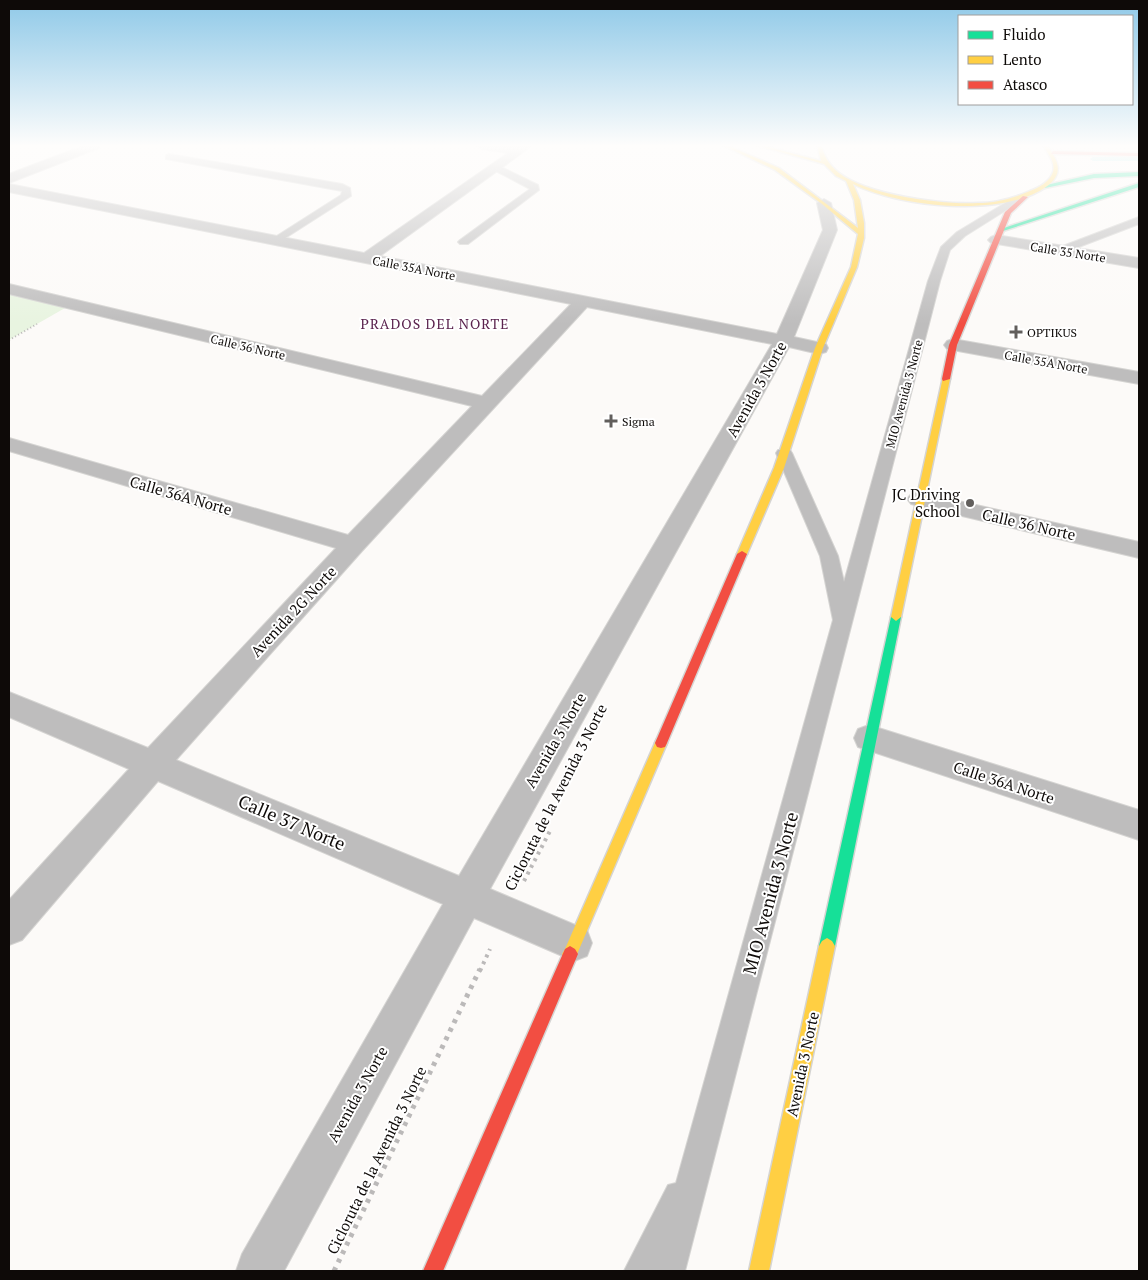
<svg xmlns="http://www.w3.org/2000/svg" width="1148" height="1280" viewBox="0 0 1148 1280" font-family="'PT Serif',serif">
<style>
.green{fill:#e8f4e0}
.lines{fill:none;stroke-linecap:round;stroke-linejoin:round}
.stream{fill:#a9e8e9;fill-rule:evenodd}
.lane-casing{stroke:#d5d4d2;stroke-width:2}
.street-casing{stroke:#d5d4d2;stroke-width:2}
.fast-casing{stroke:#d5d4d2;stroke-width:3}
.slow-casing{stroke:#d5d4d2;stroke-width:3}
.jam-casing{stroke:#d5d4d2;stroke-width:3}
.path-far2{stroke:#bbb9b9;stroke-width:2;stroke-dasharray:1 2.5;stroke-linecap:butt}
.path-far1{stroke:#bbb9b9;stroke-width:4;stroke-dasharray:3 4.5;stroke-linecap:butt}
.path{stroke:#bbb9b9;stroke-width:5;stroke-dasharray:4 5.5;stroke-linecap:butt}
.lane{fill:#bebdbd;fill-rule:evenodd}
.street{fill:#bebdbd;fill-rule:evenodd}
.fast{fill:#16e098;fill-rule:evenodd}
.slow{fill:#ffcf43;fill-rule:evenodd}
.jam{fill:#f24e42;fill-rule:evenodd}
.poi-dot{fill:#615e5c;stroke:#fff;stroke-width:2}
.labels{text-anchor:middle;dominant-baseline:central;stroke-width:4;stroke-linejoin:round;paint-order:stroke}
.far-street-label{font-size:12px;fill:#0e0a08;stroke:#fff}
.far-poi-label{font-size:12px;fill:#0e0a08;stroke:#fff;text-anchor:start}
.far-neighbourhood-label{font-size:14px;letter-spacing:1px;fill:#5b234e;stroke:#fff}
.street-label{font-size:15px;fill:#0e0a08;stroke:#fff}
.poi-label{font-size:15px;fill:#0e0a08;stroke:#fff;text-anchor:end}
.near-street-label{font-size:18px;fill:#0e0a08;stroke:#fff}
</style>
<rect width="100%" height="100%" fill="#fcfaf8"/>
<path class="green" d="M 9,289 L 72,304 L 9,340 Z"/>
<g class="lines">
<path class="stream" d="M 1139,157 L 1139,161 L 1093,161 L 1090,159 L 1093,157 Z"/>
<defs>
<path id="lane" d="M 169,154 L 342,184 L 350,188 L 351,196 L 276,244 L 271,241 L 272,239 L 341,195 L 342,191 L 166,159 L 166,155 Z
M 495,164 L 538,185 L 539,190 L 468,244 L 460,244 L 458,242 L 460,240 L 530,189 L 492,169 L 492,165 Z
M 1015,197 L 1020,200 L 1019,202 L 965,236 L 950,250 L 940,281 L 685,1271 L 624,1271 L 668,1185 L 676,1183 L 833,620 L 820,556 L 776,453 L 778,450 L 790,450 L 792,453 L 838,556 L 844,582 L 928,281 L 941,247 L 957,232 Z
M 1139,217 L 1139,224 L 1063,253 L 1055,253 L 1053,251 L 1055,249 Z"/>
<path id="street" d="M 85,145 L 101,145 L 99,148 L 9,183 L 9,174 Z
M 475,145 L 502,145 L 516,147 L 520,145 L 533,145 L 380,256 L 777,334 L 823,230 L 817,203 L 824,199 L 831,203 L 837,230 L 794,337 L 826,344 L 828,348 L 826,352 L 819,354 L 789,347 L 490,889 L 587,930 L 592,943 L 587,956 L 574,961 L 474,918 L 284,1271 L 236,1271 L 242,1254 L 443,904 L 158,781 L 22,940 L 9,945 L 9,900 L 129,769 L 9,717 L 9,692 L 148,748 L 336,548 L 9,451 L 9,438 L 348,535 L 472,406 L 9,294 L 9,284 L 482,396 L 571,304 L 9,192 L 9,184 L 364,253 L 508,153 L 481,149 ZM 587,307 L 772,344 L 459,876 L 176,760 L 362,551 Z
M 996,235 L 1139,258 L 1139,268 L 991,243 L 988,240 L 991,237 Z
M 953,339 L 1139,372 L 1139,384 L 947,349 L 944,345 L 947,341 Z
M 919,492 L 1139,542 L 1139,558 L 911,504 L 907,499 L 911,494 Z
M 869,725 L 1139,810 L 1139,840 L 858,747 L 854,738 L 858,729 Z"/>
<path id="fast" d="M 1139,172 L 1139,176 L 1094,178 L 1045,188 L 1042,186 L 1094,174 Z
M 1139,183 L 1139,187 L 1003,231 L 998,230 Z
M 896,613 L 901,617 L 835,946 L 832,951 L 827,954 L 822,951 L 819,946 L 891,617 Z"/>
<path id="slow" d="M 722,145 L 727,145 L 779,168 L 858,228 L 854,200 L 846,181 L 836,176 L 824,164 L 755,145 L 761,145 L 821,161 L 817,145 L 821,145 C 825,157 828,164 839,173 C 867,195 942,205 978,203 C 996,203 1014,198 1030,191 C 1038,188 1050,182 1053,172 C 1056,162 1047,153 1043,145 L 1047,145 C 1058,161 1065,173 1046,187 C 1002,218 899,207 853,184 L 860,200 L 864,223 L 864,238 L 857,267 L 823,348 L 784,468 L 747,554 L 742,557 L 737,554 L 774,468 L 815,348 L 851,267 L 858,234 L 822,204 L 775,170 Z
M 943,377 L 950,379 L 901,617 L 896,621 L 891,617 Z
M 661,738 L 665,739 L 667,743 L 575,959 L 570,962 L 565,959 L 562,954 L 565,949 L 655,743 L 657,739 Z
M 827,938 L 832,941 L 835,946 L 769,1271 L 749,1271 L 819,946 L 822,941 Z"/>
<path id="jam" d="M 1053,151 L 1139,153 L 1139,156 L 1051,154 Z
M 1023,196 L 1028,197 L 1011,213 L 957,345 L 950,379 L 943,381 L 942,379 L 949,345 L 1005,212 Z
M 742,551 L 747,554 L 667,743 L 665,747 L 661,748 L 657,747 L 655,743 L 737,554 Z
M 570,946 L 575,949 L 578,954 L 443,1271 L 423,1271 L 565,949 Z"/>
</defs>
<use href="#lane" class="lane-casing"/>
<use href="#street" class="street-casing"/>
<use href="#fast" class="fast-casing"/>
<use href="#slow" class="slow-casing"/>
<use href="#jam" class="jam-casing"/>
<path class="path-far2" d="M 9,340 L 37,324"/>
<path class="path-far1" d="M 524,881 L 550,831
M 480,971 L 490,949"/>
<path class="path" d="M 334,1271 L 480,969"/>
<use href="#lane" class="lane"/>
<use href="#street" class="street"/>
<use href="#fast" class="fast"/>
<use href="#slow" class="slow"/>
<use href="#jam" class="jam"/>
</g>
<linearGradient id="sky" x2="0" y2="1"><stop stop-color="#8fc9e8"/><stop offset="0.45" stop-color="#fefdfc"/><stop offset="1" stop-color="#fefdfc" stop-opacity="0"/></linearGradient>
<rect width="1148" height="324" fill="url(#sky)"/>
<g class="poi-dot">
<path d="M1013.5 324.5h5v5h5v5h-5v5h-5v-5h-5v-5h5z"/>
<path d="M608.5 413.5h5v5h5v5h-5v5h-5v-5h-5v-5h5z"/>
<circle cx="970" cy="503" r="5"/>
</g>
<g class="labels">
<g class="far-street-label">
<text transform="translate(1068 252) rotate(9)">Calle 35 Norte</text>
<text transform="translate(414 268) rotate(11)">Calle 35A Norte</text>
<text transform="translate(248 347) rotate(13)">Calle 36 Norte</text>
<text transform="translate(1046 362) rotate(10)">Calle 35A Norte</text>
<text transform="translate(904 394) rotate(-75)">MIO Avenida 3 Norte</text>
</g>
<g class="far-poi-label">
<text x="1027" y="332">OPTIKUS</text>
<text x="622" y="421">Sigma</text>
</g>
<g class="far-neighbourhood-label">
<text x="435" y="323">PRADOS DEL NORTE</text>
</g>
<g class="street-label">
<text transform="translate(756 389) rotate(-61)">Avenida 3 Norte</text>
<text transform="translate(181 495) rotate(16)">Calle 36A Norte</text>
<text transform="translate(1029 524) rotate(13)">Calle 36 Norte</text>
<text transform="translate(293 611) rotate(-47)">Avenida 2G Norte</text>
<text transform="translate(555 740) rotate(-60)">Avenida 3 Norte</text>
<text transform="translate(1004 782) rotate(18)">Calle 36A Norte</text>
<text transform="translate(555 797) rotate(-63)">Cicloruta de la Avenida 3 Norte</text>
<text transform="translate(802 1064) rotate(-78)">Avenida 3 Norte</text>
<text transform="translate(357 1094) rotate(-61)">Avenida 3 Norte</text>
<text transform="translate(376 1160) rotate(-64)">Cicloruta de la Avenida 3 Norte</text>
</g>
<g class="poi-label">
<text x="960" y="494">JC Driving<tspan x="960" dy="17">School</tspan></text>
</g>
<g class="near-street-label">
<text transform="translate(292 822) rotate(23)">Calle 37 Norte</text>
<text transform="translate(770 893) rotate(-75)">MIO Avenida 3 Norte</text>
</g>
</g>
<rect width="1148" height="1280" fill="none" stroke="#0e0a08" stroke-width="20"/>
<rect x="958" y="15" width="175" height="90" fill="#ffffff" stroke="#9f9d9c"/>
<rect x="968" y="31" width="25" height="8" fill="#16e098" stroke="#9f9d9c"/>
<text x="1003" y="40" font-size="15" fill="#0e0a08">Fluido</text>
<rect x="968" y="56" width="25" height="8" fill="#ffcf43" stroke="#9f9d9c"/>
<text x="1003" y="65" font-size="15" fill="#0e0a08">Lento</text>
<rect x="968" y="81" width="25" height="8" fill="#f24e42" stroke="#9f9d9c"/>
<text x="1003" y="90" font-size="15" fill="#0e0a08">Atasco</text>
</svg>
